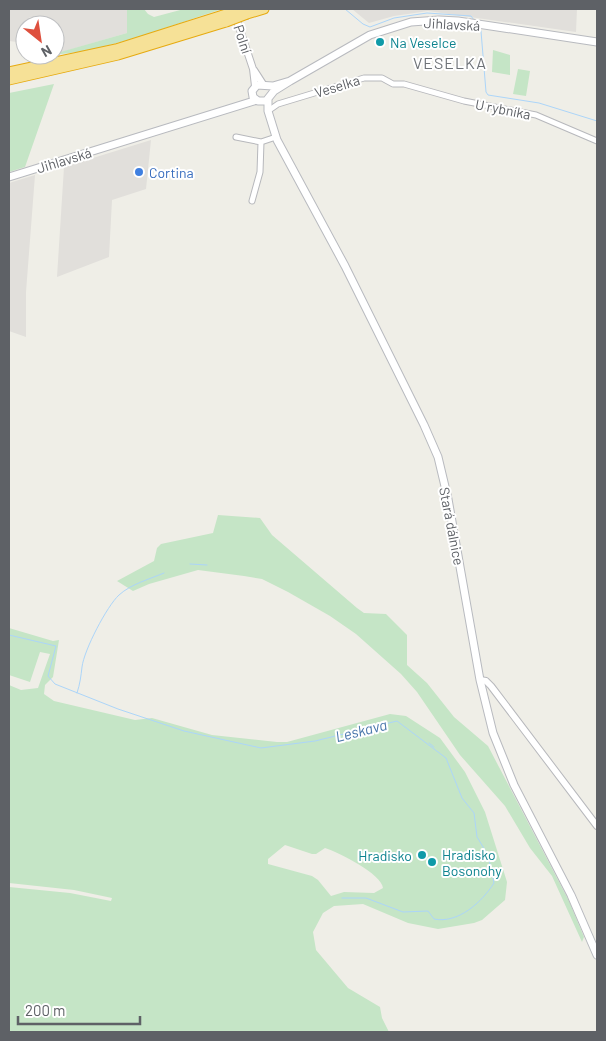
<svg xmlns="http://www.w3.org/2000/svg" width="606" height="1041" viewBox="0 0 606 1041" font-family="Barlow,sans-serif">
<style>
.industrial{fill:#e1dfdb}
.green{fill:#c5e5c6;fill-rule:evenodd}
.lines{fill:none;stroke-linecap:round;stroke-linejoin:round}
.stream{stroke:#acd5f9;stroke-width:1}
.minor-casing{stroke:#b7b8bc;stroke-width:7}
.tertiary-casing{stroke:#b7b8bc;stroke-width:8}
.secondary-casing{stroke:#b8babf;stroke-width:9}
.motorway-casing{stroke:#e6aa10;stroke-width:11}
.minor{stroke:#fff;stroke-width:5}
.tertiary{stroke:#fff;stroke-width:6}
.secondary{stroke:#fff;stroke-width:7}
.motorway{stroke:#f6e197;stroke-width:9}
.motorway-bridge-casing{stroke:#e6aa10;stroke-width:11;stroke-linecap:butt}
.motorway-bridge{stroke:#f6e197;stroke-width:9}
.culture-dot{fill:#0f9aa8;stroke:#fff;stroke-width:2}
.shop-dot{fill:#3f7fe0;stroke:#fff;stroke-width:2}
.labels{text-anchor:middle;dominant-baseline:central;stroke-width:4;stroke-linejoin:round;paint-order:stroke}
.street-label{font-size:14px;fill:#5e6166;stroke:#fff}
.culture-label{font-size:14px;fill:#0d838f;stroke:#fff;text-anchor:start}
.shop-label{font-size:14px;fill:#366cbe;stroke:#fff;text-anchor:start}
.water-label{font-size:15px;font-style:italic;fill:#4976ab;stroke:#fff}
.quarter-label{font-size:16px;letter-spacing:1px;fill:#6f7378;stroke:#fff}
</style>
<rect width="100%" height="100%" fill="#efeee7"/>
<path class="industrial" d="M 9,9 L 127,9 L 127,33 L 55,54 L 55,25 L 25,25 L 25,43 L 9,41 Z
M 352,9 L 577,9 L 576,32 L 428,11 L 394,16 L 369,23 Z
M 151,140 L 146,189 L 112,200 L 109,257 L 57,277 L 64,167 Z
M 35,175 L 26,292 L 26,337 L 9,331 L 9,183 Z"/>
<path class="green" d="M 127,9 L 144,9 L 148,14 L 154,17 L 184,9 L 222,9 C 172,25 102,53 50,55 L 127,33 Z
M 493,50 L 510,55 L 510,75 L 492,72 Z
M 518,69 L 530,71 L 526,96 L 513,94 Z
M 54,84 L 25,167 L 9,172 L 9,93 Z
M 218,515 L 260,518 L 272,535 L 357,608 L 364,613 L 386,614 L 407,635 L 407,665 L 427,683 L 454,717 L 488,746 L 569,901 L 584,937 L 582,942 L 552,876 L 530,848 L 505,806 L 460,755 L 417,692 L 401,674 L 356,634 L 330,616 L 288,592 L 262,579 L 244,576 L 198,570 L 149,584 L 133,591 L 117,581 L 154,561 L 157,548 L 161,544 L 213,533 Z
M 9,628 L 53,641 L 59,640 L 53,677 L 45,685 L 44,694 L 54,701 L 135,720 L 152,718 L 212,735 L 277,742 L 287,742 L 390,714 L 406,716 L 440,738 L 465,772 L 485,812 L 507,882 L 505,900 L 482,920 L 474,923 L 438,929 L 408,923 L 363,904 L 334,906 L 323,913 L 313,932 L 316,950 L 348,988 L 380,1007 L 382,1018 L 389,1032 L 9,1032 L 9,887 L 70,893 L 111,901 L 112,898 L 74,890 L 9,883 L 9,685 L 21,690 L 38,688 L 50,654 L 40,652 L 30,682 L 9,675 ZM 285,845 L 312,854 L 316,854 L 325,848 C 338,852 382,874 383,888 L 374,893 L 344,892 L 331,896 L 318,880 L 312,876 L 268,864 L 268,859 Z"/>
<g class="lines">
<path class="stream" d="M 345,9 L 363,24 L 370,27 L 394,18 L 427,13 L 471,16 L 474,20
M 481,31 L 486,92 L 488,95 L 539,103 L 597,121
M 190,564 L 207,565
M 9,635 L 56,646 L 48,676 L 55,684 L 118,709 L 184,731 L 261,748 L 315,741 L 397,721 L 446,758 L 462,798 L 474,813 L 477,837 L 488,855 L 494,883 C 482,902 458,924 434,919 L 428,911 L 403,912 L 366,898 L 342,898
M 77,693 C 80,684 81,676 82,667 C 84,650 107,606 119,595 C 131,584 150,579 164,573
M 429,743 L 434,747"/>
<defs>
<path id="minor" d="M 268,111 L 278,104 L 364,78 L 382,78 L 393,84 L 404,84 L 464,101 L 536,115 L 597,141
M 236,137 L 261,142 L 276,137
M 252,201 L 260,172 L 261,142"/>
<path id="tertiary" d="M 235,15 L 253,69 L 255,86
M 254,70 L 263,84
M 480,680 L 486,681 L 491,686 L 597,826"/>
<path id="secondary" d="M 290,81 L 273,86 L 257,85 L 252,91 L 253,97 L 258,101 L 266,101 L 274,91 L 290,81 L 370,35 L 411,22 L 439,20 L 458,21 L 597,42
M 268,99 L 268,111 L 277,140 L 345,266 L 424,425 L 438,457 L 448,499 L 480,680 L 493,733 L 514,785 L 571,895 L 597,955
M 9,177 L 257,100"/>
<path id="motorway" d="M 247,14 L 264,9
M 9,72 L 116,49 L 223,15
M 9,80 L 118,55 L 226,22"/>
</defs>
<use href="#minor" class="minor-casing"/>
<use href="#tertiary" class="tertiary-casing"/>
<use href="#secondary" class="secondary-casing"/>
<use href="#motorway" class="motorway-casing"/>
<use href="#minor" class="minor"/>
<use href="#tertiary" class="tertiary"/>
<use href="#secondary" class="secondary"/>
<use href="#motorway" class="motorway"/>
<defs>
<path id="motorway-bridge" d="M 223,15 L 241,9
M 226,22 L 247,14"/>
</defs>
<use href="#motorway-bridge" class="motorway-bridge-casing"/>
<use href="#motorway-bridge" class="motorway-bridge"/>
</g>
<g class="culture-dot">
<circle cx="380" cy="42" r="5"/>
<circle cx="422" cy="855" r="5"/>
<circle cx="432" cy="862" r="5"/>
</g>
<circle class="shop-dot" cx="139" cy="172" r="5"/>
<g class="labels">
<g class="street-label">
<text transform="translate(452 24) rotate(3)">Jihlavská</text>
<text transform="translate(243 39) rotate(72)">Polní</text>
<text transform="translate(337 86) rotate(-17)">Veselka</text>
<text transform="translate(503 109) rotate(11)">U rybníka</text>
<text transform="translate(64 160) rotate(-17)">Jihlavská</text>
<text transform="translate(452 526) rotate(79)">Stará dálnice</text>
</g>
<g class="culture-label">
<text x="390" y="42">Na Veselce</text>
<text x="442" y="854">Hradisko<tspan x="442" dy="16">Bosonohy</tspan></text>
<text x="412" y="855" text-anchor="end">Hradisko</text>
</g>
<g class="shop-label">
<text x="149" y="172">Cortina</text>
</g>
<g class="water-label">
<text transform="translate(361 730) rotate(-14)">Leskava</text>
</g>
<g class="quarter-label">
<text x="450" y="62">VESELKA</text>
</g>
</g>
<rect width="606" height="1041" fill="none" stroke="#5e6166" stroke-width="20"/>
<g transform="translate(40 40) rotate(150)"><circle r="24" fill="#ffffff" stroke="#bfc0c2"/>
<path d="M0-4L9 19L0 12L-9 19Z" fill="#de503e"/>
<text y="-8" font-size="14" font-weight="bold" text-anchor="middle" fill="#5e6166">N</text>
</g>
<path d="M18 1016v8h122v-8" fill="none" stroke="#5e6166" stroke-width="2.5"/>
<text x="25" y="1016" font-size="15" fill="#5e6166" stroke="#ffffff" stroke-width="4" paint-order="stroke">200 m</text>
</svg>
